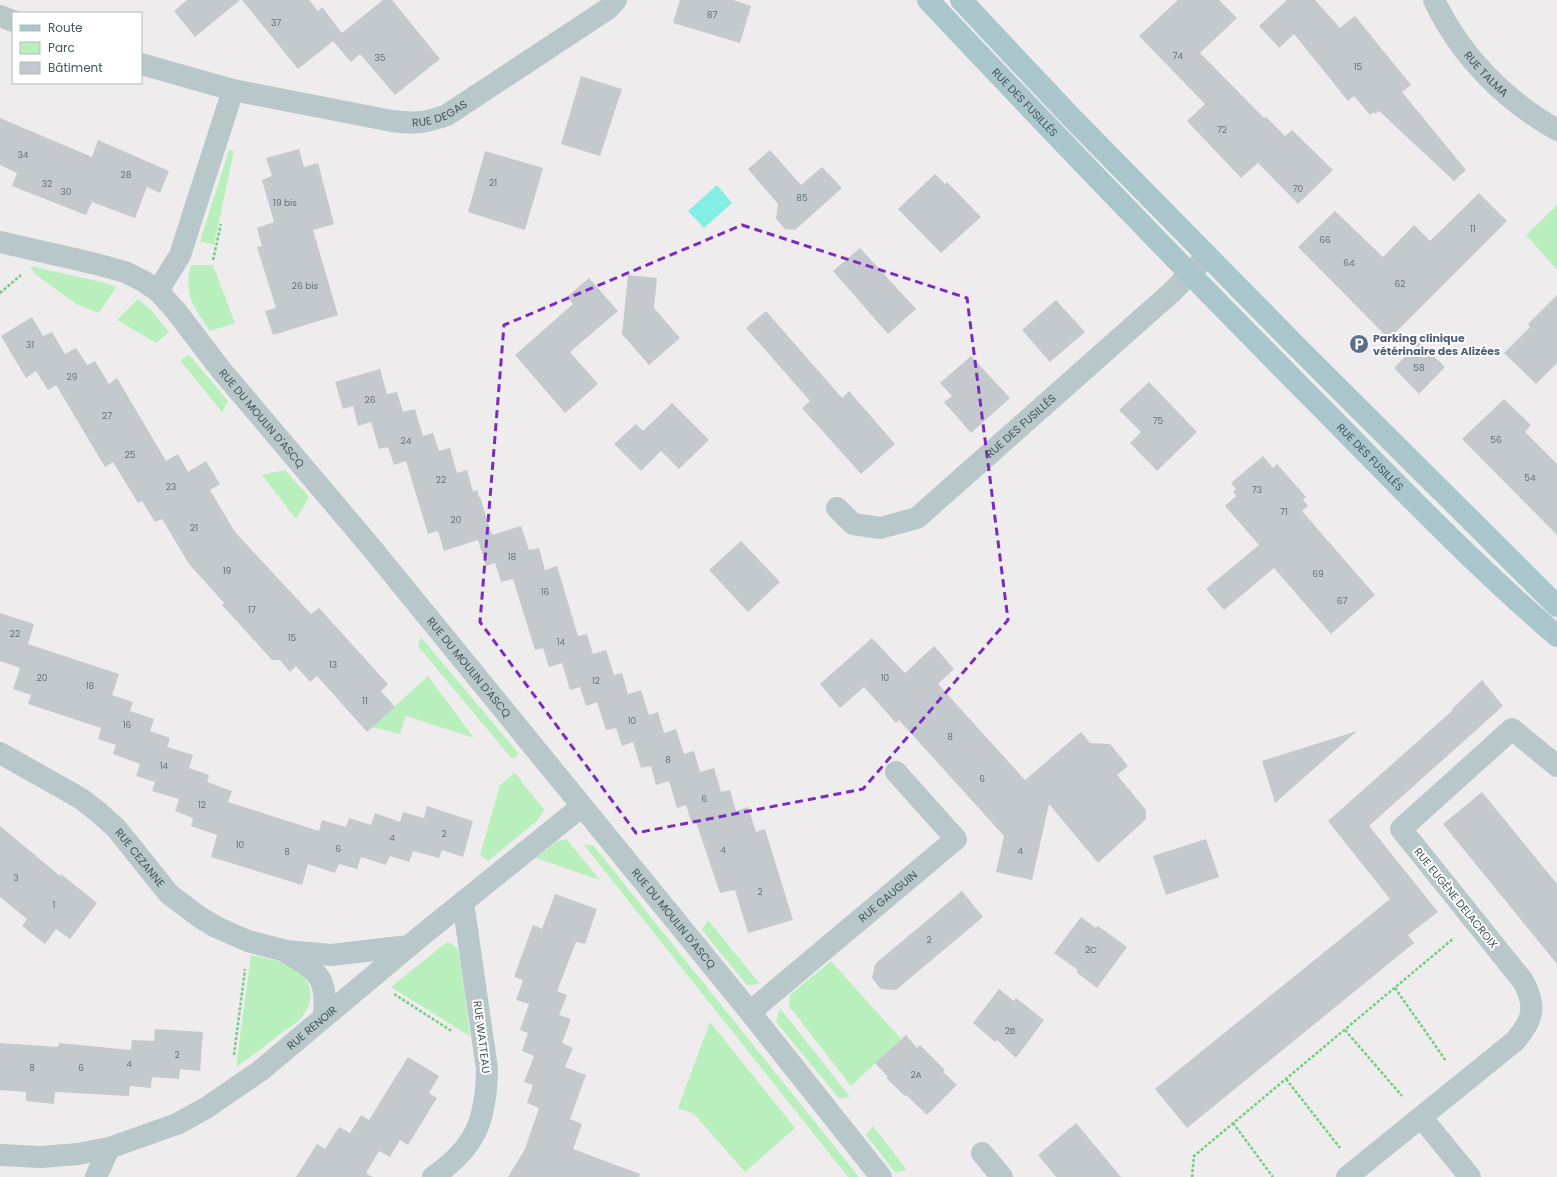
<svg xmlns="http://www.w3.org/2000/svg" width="1557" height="1177" viewBox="0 0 1557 1177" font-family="Poppins,sans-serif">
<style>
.green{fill:#b8efbc}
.water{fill:#83eee3}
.building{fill:#c3c9cc}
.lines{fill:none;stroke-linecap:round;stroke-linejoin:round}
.path{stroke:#6fce81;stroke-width:2.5;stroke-dasharray:3 2;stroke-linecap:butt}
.minor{stroke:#b7c7ca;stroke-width:22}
.major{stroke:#aac6cd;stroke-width:22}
.marked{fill:none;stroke:#7b2cbf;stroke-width:3;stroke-dasharray:8 5;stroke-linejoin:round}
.labels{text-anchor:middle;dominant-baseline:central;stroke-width:4;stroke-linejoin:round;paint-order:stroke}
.number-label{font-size:9px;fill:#647376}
.street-label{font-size:11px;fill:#44565a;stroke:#fff}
.service-label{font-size:11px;font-weight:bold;fill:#4e5e75;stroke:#fff;text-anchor:start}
</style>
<rect width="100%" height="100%" fill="#efeced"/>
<path class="green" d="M 229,150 L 234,151 L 214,245 L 200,241 Z
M 1557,205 L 1557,270 L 1526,235 Z
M 191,265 L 213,265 L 235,323 L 210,331 C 194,307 183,295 191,265 Z
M 30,266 L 105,283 L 116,287 L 99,313 L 76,304 L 35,274 Z
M 138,299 L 151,310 L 169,332 L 156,343 L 117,320 Z
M 189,355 L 228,401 L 222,412 L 180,360 Z
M 285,470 L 309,497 L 296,519 L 262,475 Z
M 421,637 L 519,754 L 512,759 L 418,646 Z
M 428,676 L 474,738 L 406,716 L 400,734 L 372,727 Z
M 515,773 L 544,810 L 538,820 L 488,861 L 480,855 L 500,785 Z
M 566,839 L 600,880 L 536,858 L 556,842 Z
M 584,845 L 593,845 L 859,1177 L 848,1177 Z
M 708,920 L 760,984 L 747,985 L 702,930 Z
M 447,942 C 456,945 458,949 460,958 L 470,1036 L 391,987 Z
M 251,955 C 262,958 280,960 289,965 C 313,978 318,1000 299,1020 C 294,1025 286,1029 280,1034 C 265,1046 251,1057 236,1067 Z
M 831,961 L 901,1039 L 851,1086 L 789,1006 L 790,995 Z
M 780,1008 L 850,1097 L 839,1098 L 776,1022 Z
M 710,1022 L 795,1128 L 745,1172 L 694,1114 L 678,1108 Z
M 873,1126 L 907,1170 L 895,1172 L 866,1135 Z"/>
<path class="water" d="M 717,185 L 732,203 L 704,228 L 688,211 Z"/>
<path class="building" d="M 187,0 L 240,0 L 195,37 L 174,11 Z
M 242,0 L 309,0 L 318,11 L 322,7 L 342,33 L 383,0 L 392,0 L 440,59 L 395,95 L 360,54 L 351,62 L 333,41 L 298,69 Z
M 680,0 L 733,0 L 751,6 L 740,43 L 673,23 Z
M 1178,0 L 1219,0 L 1237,18 L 1200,53 L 1264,118 L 1266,117 L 1285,136 L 1292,130 L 1333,170 L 1298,204 L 1258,163 L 1241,178 L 1187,121 L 1205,104 L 1139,36 Z
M 1287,0 L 1315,0 L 1340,28 L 1355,16 L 1411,85 L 1402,92 L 1466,170 L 1454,181 L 1379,111 L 1375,114 L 1374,112 L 1370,115 L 1354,96 L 1348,101 L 1294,34 L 1279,48 L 1259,26 Z
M 581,76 L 622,89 L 600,156 L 561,144 Z
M 0,118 L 92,157 L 98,140 L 169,171 L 160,193 L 147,187 L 135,218 L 92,202 L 86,215 L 12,186 L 17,173 L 0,165 Z
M 299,149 L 304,167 L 318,163 L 334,224 L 313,230 L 338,315 L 273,335 L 265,311 L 276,308 L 257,247 L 262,246 L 257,228 L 274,222 L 262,180 L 272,176 L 266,158 Z
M 770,150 L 801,185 L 822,167 L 842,188 L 795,230 L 785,229 L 776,219 L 778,204 L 748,169 Z
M 485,151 L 543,168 L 525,230 L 468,212 Z
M 935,174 L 945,184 L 947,182 L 981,217 L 941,253 L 898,209 Z
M 1479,193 L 1507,221 L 1389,339 L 1298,247 L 1335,211 L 1383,257 L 1414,225 L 1430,241 Z
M 860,248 L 916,309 L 888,334 L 833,271 Z
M 628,275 L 657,278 L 654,308 L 680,338 L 649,365 L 622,334 Z
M 589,278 L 618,311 L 570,352 L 598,384 L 565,413 L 515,355 L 573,304 L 567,297 Z
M 1557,295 L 1557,363 L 1536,384 L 1504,353 L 1530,327 L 1528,324 Z
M 1056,300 L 1085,332 L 1050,362 L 1022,330 Z
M 766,311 L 842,398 L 849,391 L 895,444 L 861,474 L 802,408 L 810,401 L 746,328 Z
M 32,317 L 43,336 L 52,332 L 65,354 L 76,348 L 87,365 L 95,361 L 109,384 L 117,378 L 166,461 L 178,454 L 188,472 L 206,461 L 220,484 L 210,490 L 235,532 L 311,614 L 319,608 L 388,684 L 381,691 L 395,707 L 367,732 L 317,676 L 310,682 L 296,666 L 290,672 L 280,660 L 272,660 L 222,605 L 224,603 L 189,564 L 162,519 L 155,522 L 142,501 L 138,503 L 113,462 L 105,467 L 56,385 L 48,390 L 36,371 L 26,378 L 1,336 Z
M 1419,342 L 1445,367 L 1419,394 L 1394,368 Z
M 971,356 L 1010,398 L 971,433 L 944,402 L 952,396 L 940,383 Z
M 380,369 L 387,394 L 397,392 L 403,412 L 415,409 L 423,436 L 433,433 L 439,451 L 450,448 L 457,473 L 467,470 L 473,492 L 477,490 L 479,497 L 480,497 L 492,535 L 521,526 L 529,550 L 539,548 L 545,570 L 557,566 L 578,636 L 587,634 L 593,654 L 606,650 L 614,675 L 622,673 L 628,694 L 641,690 L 649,715 L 658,712 L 664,733 L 676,729 L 684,754 L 694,751 L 700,772 L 714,768 L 721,792 L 730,790 L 736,811 L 748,807 L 756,832 L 765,829 L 793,920 L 748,933 L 735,890 L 720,893 L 696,822 L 692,824 L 686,805 L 677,808 L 669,781 L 656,785 L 651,766 L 641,768 L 633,742 L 622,746 L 616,728 L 606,730 L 597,702 L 586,706 L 580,687 L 570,690 L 562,663 L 549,667 L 543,648 L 535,650 L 513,579 L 501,582 L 495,563 L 486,566 L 478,540 L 444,551 L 438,531 L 428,534 L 406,461 L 394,465 L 388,447 L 379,449 L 371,422 L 358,426 L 353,406 L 343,409 L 335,382 Z
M 1149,382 L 1197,432 L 1157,471 L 1130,443 L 1141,432 L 1119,410 Z
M 1504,399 L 1531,425 L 1525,432 L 1557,464 L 1557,535 L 1462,439 Z
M 672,403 L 709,440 L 679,469 L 661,451 L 641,471 L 614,444 L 636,424 L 643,431 Z
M 1263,456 L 1273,468 L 1277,464 L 1306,497 L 1303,500 L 1308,506 L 1302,511 L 1375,595 L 1331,634 L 1274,568 L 1224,610 L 1206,589 L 1259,545 L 1225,506 L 1236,496 L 1233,492 L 1236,489 L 1231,483 Z
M 741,541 L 780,582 L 748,612 L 709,570 Z
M 0,613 L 34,624 L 28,644 L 119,674 L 112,695 L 133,702 L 130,711 L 154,719 L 150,731 L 170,738 L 167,747 L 193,755 L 189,768 L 209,775 L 207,782 L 232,791 L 228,802 L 319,831 L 322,820 L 346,827 L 349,818 L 371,825 L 375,813 L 400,822 L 403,812 L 424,818 L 427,806 L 473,821 L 463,857 L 442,850 L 439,858 L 413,851 L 409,862 L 390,856 L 386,865 L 361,857 L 357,869 L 339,864 L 335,873 L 308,864 L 302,885 L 211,857 L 217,835 L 191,826 L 193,818 L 175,811 L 179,799 L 152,791 L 155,782 L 136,776 L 140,764 L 113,754 L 116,745 L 98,739 L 101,728 L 28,704 L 31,695 L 13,689 L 20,668 L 0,661 Z
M 872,638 L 905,673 L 934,646 L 954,669 L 938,684 L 1025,780 L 1081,732 L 1090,743 L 1110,744 L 1128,766 L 1117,775 L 1146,810 L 1146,819 L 1098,863 L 1049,804 L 1032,880 L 996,872 L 1004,836 L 899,720 L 896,723 L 864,687 L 840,708 L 820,684 Z
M 1482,680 L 1503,706 L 1369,826 L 1438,912 L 1408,935 L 1414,943 L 1187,1128 L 1155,1089 L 1390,899 L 1328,821 L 1453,710 L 1452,709 Z
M 1357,731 L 1275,803 L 1262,761 Z
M 1482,792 L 1557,884 L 1557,964 L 1443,824 Z
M 0,826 L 60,876 L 61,874 L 97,903 L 70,939 L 56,929 L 45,944 L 22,926 L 27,919 L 0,897 Z
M 1206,839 L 1219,877 L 1166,895 L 1153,856 Z
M 962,891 L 983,917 L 896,990 L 881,989 L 872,978 L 875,964 Z
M 555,894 L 597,909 L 585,944 L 576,942 L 557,991 L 567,995 L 559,1015 L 571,1019 L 562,1043 L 573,1048 L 565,1067 L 586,1075 L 570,1119 L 582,1124 L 573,1149 L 640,1174 L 639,1177 L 508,1177 L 525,1149 L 539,1108 L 527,1103 L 533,1085 L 524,1082 L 534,1056 L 522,1051 L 528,1033 L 520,1030 L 529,1004 L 516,1000 L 523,980 L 514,977 L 533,925 L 542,929 Z
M 1081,917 L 1096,928 L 1098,926 L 1127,947 L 1097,988 L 1076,972 L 1078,970 L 1054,953 Z
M 999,989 L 1014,1001 L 1016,998 L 1044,1020 L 1016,1058 L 997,1040 L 995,1042 L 973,1023 Z
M 155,1029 L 203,1032 L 200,1071 L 180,1069 L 179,1079 L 152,1077 L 151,1088 L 130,1086 L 129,1096 L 55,1092 L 54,1104 L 26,1101 L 26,1092 L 0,1090 L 0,1043 L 58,1047 L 59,1043 L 131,1050 L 132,1040 L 154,1041 Z
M 906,1035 L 917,1048 L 920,1045 L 945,1070 L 943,1072 L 957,1085 L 927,1115 L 906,1095 L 905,1096 L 886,1078 L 888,1077 L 875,1063 Z
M 408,1057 L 439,1076 L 429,1093 L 437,1098 L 408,1145 L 400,1140 L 390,1157 L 379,1151 L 366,1173 L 373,1177 L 296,1177 L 317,1144 L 325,1149 L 339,1127 L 350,1133 L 361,1115 L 369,1120 Z
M 1076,1123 L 1121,1177 L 1056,1177 L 1038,1155 Z"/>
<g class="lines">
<path class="path" d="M 213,260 L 221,224
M 0,293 L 21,275
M 1395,988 L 1446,1061
M 394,994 L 453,1032
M 1345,1030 L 1402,1096
M 234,1055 L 245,969
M 1286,1079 L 1340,1148
M 1233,1123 L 1273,1177
M 1192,1177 L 1194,1156 L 1454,938"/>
<g class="minor">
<path id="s1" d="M 1434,0 C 1460,55 1504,100 1557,130"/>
<path d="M 0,16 L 13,21"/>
<path id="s2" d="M 141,64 L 233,90 L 392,121 C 415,124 425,123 447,115 L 609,8 L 616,0"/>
<path id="s3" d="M 0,242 L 92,263 L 125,272 L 143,281 L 158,291 L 176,311 L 221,370 L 370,546 L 750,1012 L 881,1177"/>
<path d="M 158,291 L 180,255 L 233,90"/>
<path id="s4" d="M 837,508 L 853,524 L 880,528 L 917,518 L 1173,291 L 1207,256"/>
<path id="s5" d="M 0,753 L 80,798 L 97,811 L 116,828 L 169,894 L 198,916 L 216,927 L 248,941 L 286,951 L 331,955 L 409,946"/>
<path d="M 288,953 C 320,974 327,976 324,1017"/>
<path id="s6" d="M 750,1012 L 956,839 L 896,772"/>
<path d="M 1421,1117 L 1470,1177"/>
<path d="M 982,1153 L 1002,1177"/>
<path id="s7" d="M 0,1155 L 41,1157 L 78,1154 L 109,1148 L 177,1124 L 206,1108 L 260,1071 L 421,936 L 581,807"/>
<path d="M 96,1177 L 109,1148"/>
<path d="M 433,1177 C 476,1147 486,1121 487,1069 L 463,902"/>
<path d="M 1347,1177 L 1515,1041 C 1533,1020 1537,1007 1523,981 L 1401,829 L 1512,729 L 1557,766"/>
</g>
<g class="major">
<path id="s8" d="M 928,0 C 1055,135 1184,269 1315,401 C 1394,481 1472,563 1557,636"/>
<path d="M 961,0 L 1072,118 L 1297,347 L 1557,606"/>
</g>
</g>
<path class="marked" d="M 742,225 L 967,298 L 1008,620 L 863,789 L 636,833 L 480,622 L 504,325 Z"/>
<defs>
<symbol id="parking-disc" viewBox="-11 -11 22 22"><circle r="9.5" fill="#5c6f8a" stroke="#fff"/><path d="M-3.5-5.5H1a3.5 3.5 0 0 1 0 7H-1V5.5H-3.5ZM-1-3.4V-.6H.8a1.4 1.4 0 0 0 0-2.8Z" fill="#fff"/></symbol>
</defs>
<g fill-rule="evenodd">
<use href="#parking-disc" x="1348" y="333" width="22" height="22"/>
</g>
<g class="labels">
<g class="number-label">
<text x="712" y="15">87</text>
<text x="276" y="23">37</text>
<text x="1178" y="56">74</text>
<text x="380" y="58">35</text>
<text x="1358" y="67">15</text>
<text x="1222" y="130">72</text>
<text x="23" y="155">34</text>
<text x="126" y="175">28</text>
<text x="493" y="183">21</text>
<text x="47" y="184">32</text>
<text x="1298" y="189">70</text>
<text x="66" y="192">30</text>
<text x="802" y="198">85</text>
<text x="285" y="203">19 bis</text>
<text x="1473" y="229">11</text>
<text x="1325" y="240">66</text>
<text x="1349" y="263">64</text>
<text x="1400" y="284">62</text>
<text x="305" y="286">26 bis</text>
<text x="30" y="345">31</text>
<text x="1419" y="368">58</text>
<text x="72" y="377">29</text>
<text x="370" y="400">26</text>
<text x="107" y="416">27</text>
<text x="1158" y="421">75</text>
<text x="1496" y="440">56</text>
<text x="406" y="441">24</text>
<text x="130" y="455">25</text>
<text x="1530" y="478">54</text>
<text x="441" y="480">22</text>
<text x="171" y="487">23</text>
<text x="1257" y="490">73</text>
<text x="1284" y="512">71</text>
<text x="456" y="520">20</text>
<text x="194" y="528">21</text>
<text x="512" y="557">18</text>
<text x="227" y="571">19</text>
<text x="1318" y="574">69</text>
<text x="545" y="592">16</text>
<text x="1342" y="601">67</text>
<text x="252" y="610">17</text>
<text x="15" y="634">22</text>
<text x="292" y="638">15</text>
<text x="561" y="642">14</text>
<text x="333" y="665">13</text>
<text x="42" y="678">20</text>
<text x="885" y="678">10</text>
<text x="596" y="681">12</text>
<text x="90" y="686">18</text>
<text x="365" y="701">11</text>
<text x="632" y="721">10</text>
<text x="127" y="725">16</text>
<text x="950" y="737">8</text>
<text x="668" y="760">8</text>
<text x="164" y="766">14</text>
<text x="982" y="779">6</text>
<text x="704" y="799">6</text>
<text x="202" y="805">12</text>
<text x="444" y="834">2</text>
<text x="392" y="838">4</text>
<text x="240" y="845">10</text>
<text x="338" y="849">6</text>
<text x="723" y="850">4</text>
<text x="1020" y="851">4</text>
<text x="287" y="852">8</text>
<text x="16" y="878">3</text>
<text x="760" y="892">2</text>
<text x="54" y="905">1</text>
<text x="929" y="940">2</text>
<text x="1091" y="950">2C</text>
<text x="1010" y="1031">2B</text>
<text x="177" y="1055">2</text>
<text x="129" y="1064">4</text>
<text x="32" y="1068">8</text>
<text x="81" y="1068">6</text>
<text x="916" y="1075">2A</text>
</g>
<g class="street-label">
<text stroke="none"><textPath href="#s1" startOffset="91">RUE TALMA</textPath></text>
<text stroke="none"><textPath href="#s8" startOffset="141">RUE DES FUSILLÉS</textPath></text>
<text stroke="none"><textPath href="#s2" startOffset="307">RUE DEGAS</textPath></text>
<text stroke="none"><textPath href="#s3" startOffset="331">RUE DU MOULIN D'ASCQ</textPath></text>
<text stroke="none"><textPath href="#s4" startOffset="227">RUE DES FUSILLÉS</textPath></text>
<text stroke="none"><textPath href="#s8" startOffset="636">RUE DES FUSILLÉS</textPath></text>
<text stroke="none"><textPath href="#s3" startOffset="655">RUE DU MOULIN D'ASCQ</textPath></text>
<text stroke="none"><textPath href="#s5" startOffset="177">RUE CEZANNE</textPath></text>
<text stroke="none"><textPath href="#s6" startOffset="180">RUE GAUGUIN</textPath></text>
<text transform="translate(1456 898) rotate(51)">RUE EUGÈNE DELACROIX</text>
<text stroke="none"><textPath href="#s3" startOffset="979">RUE DU MOULIN D'ASCQ</textPath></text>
<text stroke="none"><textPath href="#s7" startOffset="348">RUE RENOIR</textPath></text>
<text transform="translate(482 1037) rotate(83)">RUE WATTEAU</text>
</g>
<g class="service-label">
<text x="1373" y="338">Parking clinique<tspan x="1373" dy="13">vétérinaire des Alizées</tspan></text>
</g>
</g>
<rect x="12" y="12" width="130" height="72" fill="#ffffff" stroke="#b4bbbd"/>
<rect x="20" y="25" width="20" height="6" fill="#aac6cd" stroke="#b4bbbd"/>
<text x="48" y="32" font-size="12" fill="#44565a">Route</text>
<rect x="20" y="42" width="20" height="12" fill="#b8efbc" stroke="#b4bbbd"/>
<text x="48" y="52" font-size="12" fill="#44565a">Parc</text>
<rect x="20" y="62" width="20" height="12" fill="#c3c9cc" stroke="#b4bbbd"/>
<text x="48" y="72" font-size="12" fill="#44565a">Bâtiment</text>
</svg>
